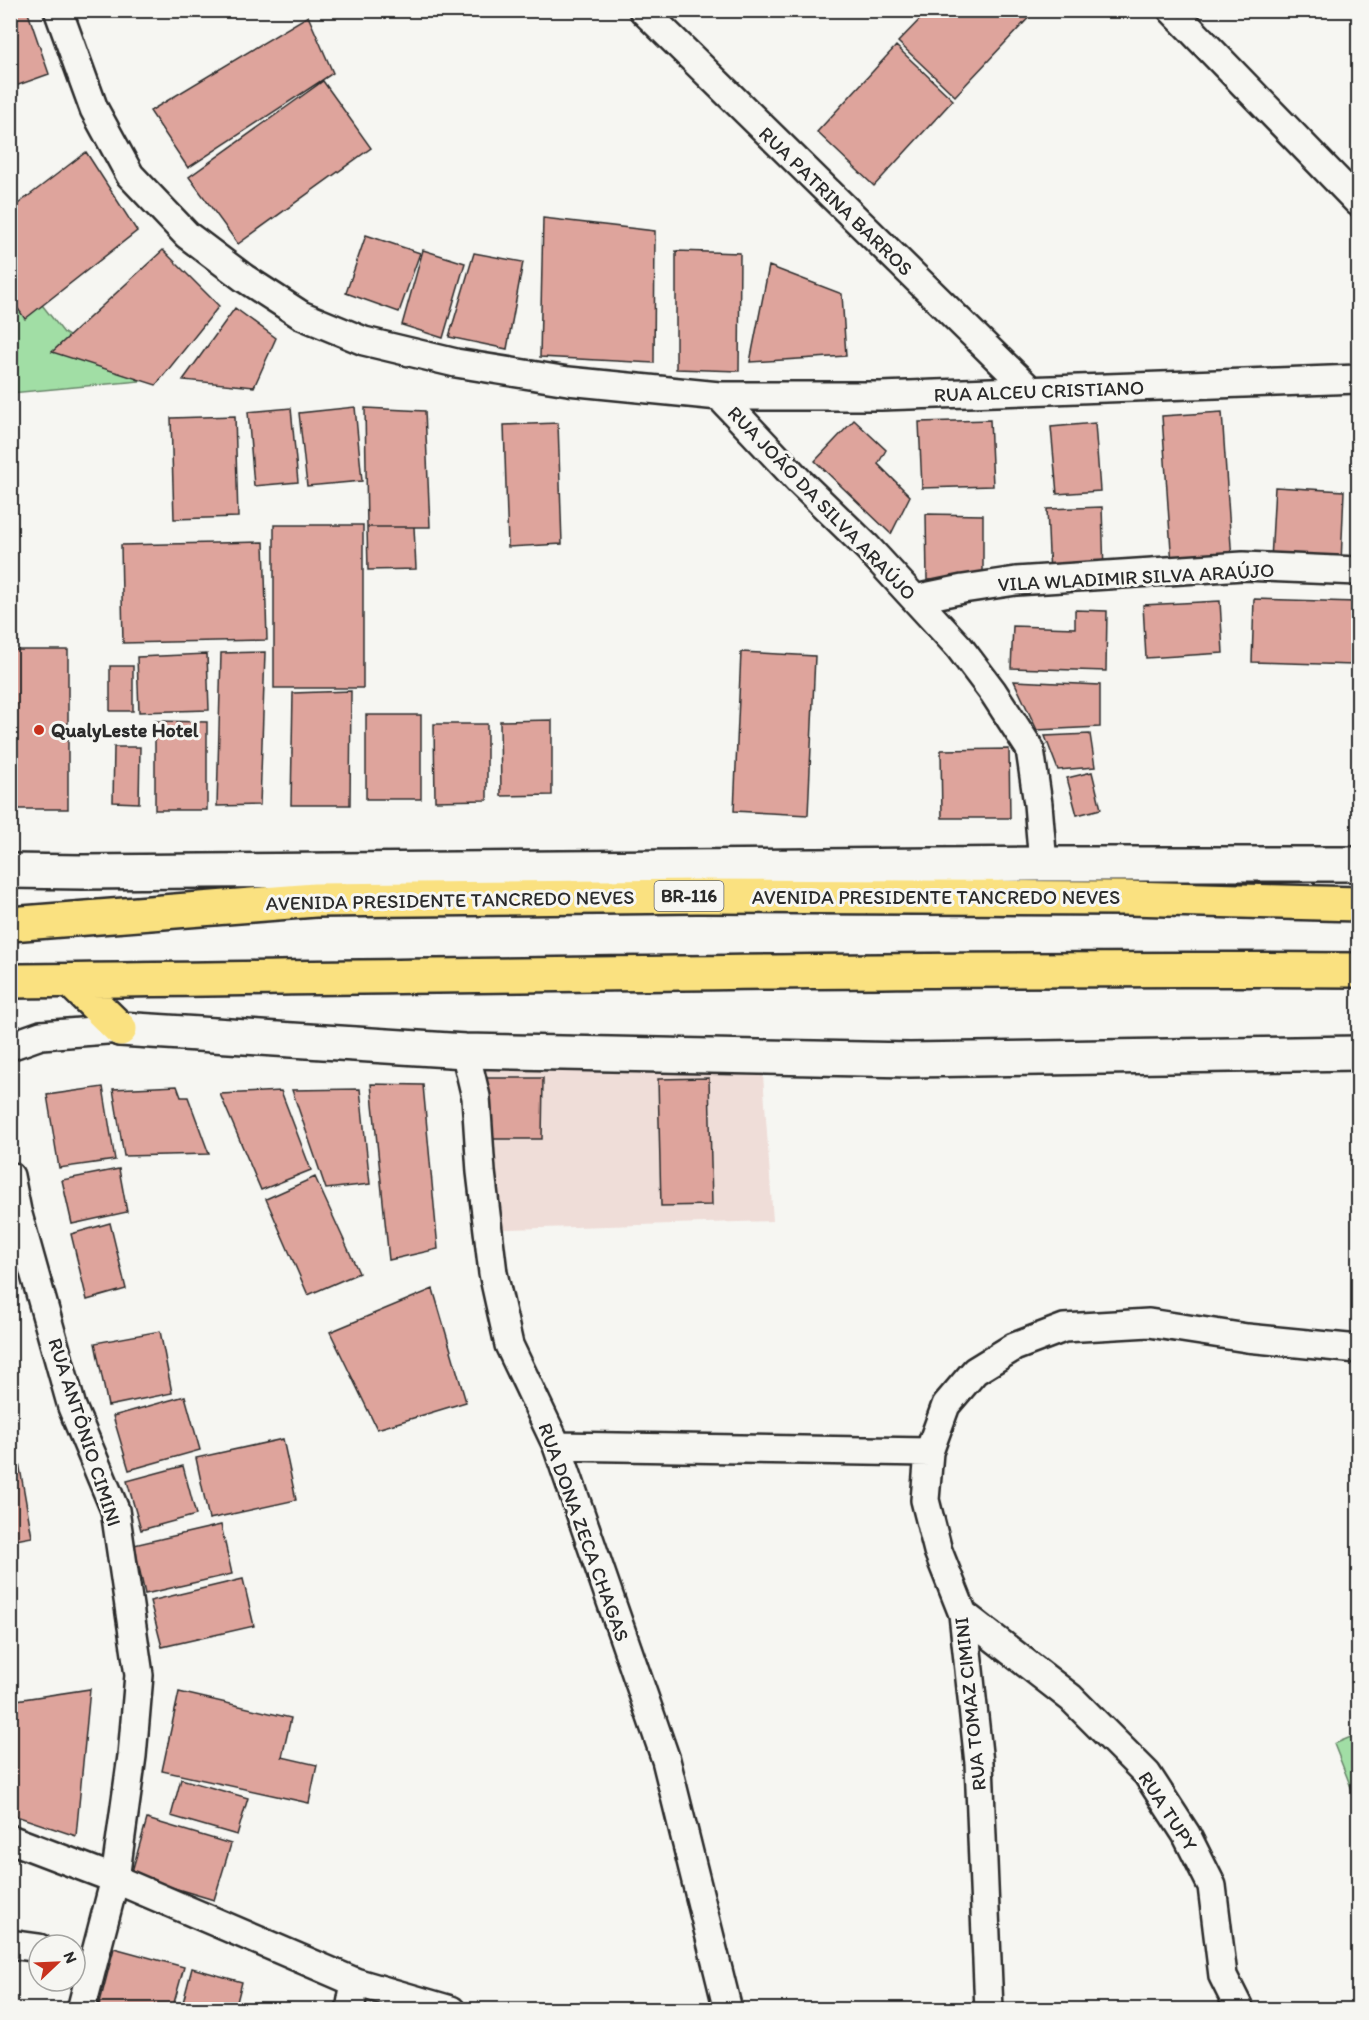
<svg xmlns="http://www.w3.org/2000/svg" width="1369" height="2020" viewBox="0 0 1369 2020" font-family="Itim,sans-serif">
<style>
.built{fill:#efddd8}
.green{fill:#a1dea5;stroke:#668468;stroke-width:1.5}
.building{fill:#dea49c;stroke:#2b2b2b;stroke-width:1.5}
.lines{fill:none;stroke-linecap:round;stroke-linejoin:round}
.minor-casing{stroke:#2b2b2b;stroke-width:32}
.secondary-casing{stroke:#2b2b2b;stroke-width:38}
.trunk-casing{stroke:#2b2b2b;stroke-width:38}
.minor{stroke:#f6f6f2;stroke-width:27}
.secondary{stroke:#f6f6f2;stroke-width:33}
.trunk{stroke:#fae180;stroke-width:33}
.poi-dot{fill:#c8321e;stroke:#f6f6f2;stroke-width:2}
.labels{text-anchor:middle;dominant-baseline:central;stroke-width:6;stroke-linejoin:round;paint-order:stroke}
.shield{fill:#f6f6f2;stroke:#686867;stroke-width:1.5}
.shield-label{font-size:18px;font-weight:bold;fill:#2b2b2b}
.street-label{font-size:20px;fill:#2b2b2b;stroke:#f6f6f2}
.poi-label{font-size:20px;font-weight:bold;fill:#2b2b2b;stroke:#f6f6f2;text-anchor:start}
</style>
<rect width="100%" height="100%" fill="#f6f6f2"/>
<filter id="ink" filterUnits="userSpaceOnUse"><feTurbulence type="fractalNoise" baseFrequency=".0167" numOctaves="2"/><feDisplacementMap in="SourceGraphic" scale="12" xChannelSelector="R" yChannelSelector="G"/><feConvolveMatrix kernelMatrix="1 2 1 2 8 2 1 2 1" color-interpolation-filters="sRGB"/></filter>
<g filter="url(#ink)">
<path class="built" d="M 761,1045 L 773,1221 L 476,1230 L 471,1053 Z"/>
<path class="green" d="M 10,264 L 64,333 L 140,381 L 11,393 Z
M 1358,1734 L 1358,1805 L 1334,1744 Z"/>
<path class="building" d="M 10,10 L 27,10 L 49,74 L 10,88 Z
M 929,10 L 1036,10 L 955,96 L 898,42 Z
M 308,16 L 333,73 L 188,168 L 150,111 Z
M 896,46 L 953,100 L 874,186 L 817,132 Z
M 323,81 L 371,148 L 238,244 L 189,177 Z
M 86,152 L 137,231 L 25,319 L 10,297 L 10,210 Z
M 543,218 L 655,231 L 654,363 L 540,357 Z
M 366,235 L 420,253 L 399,312 L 346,293 Z
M 163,250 L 219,306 L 156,385 L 52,352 Z
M 423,250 L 465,263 L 443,338 L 402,325 Z
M 676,251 L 740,253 L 739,371 L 676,369 Z
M 474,253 L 523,262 L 507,349 L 449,337 Z
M 769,266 L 842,294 L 846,356 L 750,362 Z
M 235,308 L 276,338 L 254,387 L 183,380 Z
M 355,407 L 362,481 L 307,486 L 299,413 Z
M 291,408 L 298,482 L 254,486 L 248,412 Z
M 365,408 L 425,411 L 430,527 L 367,527 Z
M 1222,412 L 1232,561 L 1172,565 L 1162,416 Z
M 235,416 L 238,517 L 174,519 L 171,418 Z
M 854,420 L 886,450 L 878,464 L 910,496 L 891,534 L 815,461 Z
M 990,420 L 993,486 L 922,488 L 919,422 Z
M 558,423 L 562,544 L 508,547 L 504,425 Z
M 1095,423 L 1100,491 L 1057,494 L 1051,427 Z
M 1275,487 L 1344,491 L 1341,563 L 1271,560 Z
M 1102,507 L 1104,573 L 1050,575 L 1047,509 Z
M 926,514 L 983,515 L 983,580 L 927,580 Z
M 274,525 L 363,525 L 363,688 L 274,688 Z
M 367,527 L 414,527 L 416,569 L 368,570 Z
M 264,542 L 267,640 L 123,643 L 121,545 Z
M 1254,599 L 1356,602 L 1354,665 L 1252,662 Z
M 1220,601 L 1223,653 L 1146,658 L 1143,605 Z
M 1075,610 L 1107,611 L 1106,671 L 1011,668 L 1013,626 L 1075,628 Z
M 10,650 L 68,650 L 68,809 L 10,809 Z
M 265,652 L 260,805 L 217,806 L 221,653 Z
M 741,652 L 815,656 L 808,815 L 734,811 Z
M 207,654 L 209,710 L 139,712 L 137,657 Z
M 110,666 L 133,666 L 133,711 L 110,711 Z
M 1014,681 L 1100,685 L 1100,727 L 1037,730 Z
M 351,691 L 350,805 L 291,805 L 293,693 Z
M 366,715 L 421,715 L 421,799 L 366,799 Z
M 552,720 L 552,795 L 501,796 L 500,721 Z
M 155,721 L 207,722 L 207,810 L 155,810 Z
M 434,724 L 487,724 L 487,800 L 435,801 Z
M 1090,734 L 1095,767 L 1058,770 L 1045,736 Z
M 114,747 L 140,747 L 139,803 L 113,802 Z
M 1009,749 L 1010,818 L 942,818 L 941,750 Z
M 1092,772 L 1101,809 L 1077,815 L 1067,778 Z
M 486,1078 L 543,1078 L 542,1139 L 486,1139 Z
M 709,1078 L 712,1205 L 661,1206 L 658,1079 Z
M 371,1084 L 423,1085 L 438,1249 L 389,1260 Z
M 177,1086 L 181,1097 L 188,1097 L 209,1154 L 124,1156 L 113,1089 Z
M 103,1087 L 115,1160 L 59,1168 L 47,1095 Z
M 360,1089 L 370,1184 L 326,1189 L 292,1090 Z
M 281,1091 L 311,1170 L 261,1190 L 220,1094 Z
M 119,1169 L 127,1212 L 72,1224 L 62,1180 Z
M 315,1177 L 359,1273 L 308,1295 L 266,1199 Z
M 110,1223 L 126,1289 L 87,1300 L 71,1234 Z
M 433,1289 L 466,1402 L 377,1429 L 330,1332 Z
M 160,1331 L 172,1393 L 108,1406 L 95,1343 Z
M 185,1396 L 200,1450 L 129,1470 L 113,1416 Z
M 283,1439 L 296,1500 L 209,1519 L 196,1458 Z
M 10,1440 L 16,1445 L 32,1537 L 10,1541 Z
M 183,1466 L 196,1515 L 141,1530 L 127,1481 Z
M 221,1525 L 232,1574 L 145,1594 L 134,1545 Z
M 243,1579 L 254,1626 L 162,1647 L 150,1601 Z
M 90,1689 L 76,1836 L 10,1814 L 10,1701 Z
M 179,1692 L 291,1718 L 282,1757 L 317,1765 L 309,1803 L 162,1771 Z
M 181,1779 L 248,1798 L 237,1835 L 171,1816 Z
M 147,1819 L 231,1844 L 214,1900 L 131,1875 Z
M 114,1948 L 184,1967 L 172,2010 L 98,2010 Z
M 192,1968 L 242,1982 L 235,2010 L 181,2010 Z"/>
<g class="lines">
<defs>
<path id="minor" d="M 58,10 L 94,109 L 130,175 L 187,235 L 244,278 L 301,315 L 364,341 L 456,363 L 568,381 L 719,396 L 799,481 L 867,547 L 959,647 L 993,692 L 1030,749 L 1038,804 L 1043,864
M 643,10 L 1030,390
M 1172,10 L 1358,202
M 719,396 L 881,396 L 1358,379
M 915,599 L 963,589 L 1016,581 L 1122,574 L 1243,566 L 1358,571
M 10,1046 L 41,1035 L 120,1029
M 465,1051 L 476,1097 L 481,1172 L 493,1273 L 509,1345 L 557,1446 L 666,1760 L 728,2010
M 10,1176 L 17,1211 L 72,1407 L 115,1510 L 139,1675 L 132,1756 L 115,1879 L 81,2010
M 557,1446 L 929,1452
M 963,1614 L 1071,1698 L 1147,1774 L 1186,1834 L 1212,1886 L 1223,1976 L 1240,2010
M 10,1839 L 115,1879 L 355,1982 L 451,2010
M 10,1944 L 39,1948
M 350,2010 L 355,1982
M 989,2010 L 979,1763 L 963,1614 L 938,1551 L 925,1500 L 929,1452 L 946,1405 L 975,1371 L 1014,1347 L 1064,1328 L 1149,1323 L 1247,1338 L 1358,1349"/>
<path id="secondary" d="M 10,871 L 82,872 L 1043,864 L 1358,864
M 120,1029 L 465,1051 L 910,1060 L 1358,1053"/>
<path id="trunk" d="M 10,924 L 315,900 L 697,896 L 1128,898 L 1358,904
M 10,981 C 460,977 909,967 1358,970
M 72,982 L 120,1029"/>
</defs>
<use href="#minor" class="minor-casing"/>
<use href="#secondary" class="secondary-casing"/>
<use href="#trunk" class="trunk-casing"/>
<use href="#minor" class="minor"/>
<use href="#secondary" class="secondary"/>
<use href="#trunk" class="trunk"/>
</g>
</g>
<circle class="poi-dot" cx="39" cy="730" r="6"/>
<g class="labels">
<rect class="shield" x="654.5" y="881" width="69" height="30" rx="4.5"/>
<g class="shield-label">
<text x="689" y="896">BR-116</text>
</g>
<g class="street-label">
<text transform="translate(836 201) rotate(44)">RUA PATRINA BARROS</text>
<text transform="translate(1039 391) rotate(-2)">RUA ALCEU CRISTIANO</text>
<text transform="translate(822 503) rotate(46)">RUA JOÃO DA SILVA ARAÚJO</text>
<text transform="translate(1136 577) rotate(-3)">VILA WLADIMIR SILVA ARAÚJO</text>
<text x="936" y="897">AVENIDA PRESIDENTE TANCREDO NEVES</text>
<text transform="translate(450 900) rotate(-1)">AVENIDA PRESIDENTE TANCREDO NEVES</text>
<text transform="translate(85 1432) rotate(72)">RUA ANTÔNIO CIMINI</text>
<text transform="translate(584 1532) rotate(70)">RUA DONA ZECA CHAGAS</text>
<text transform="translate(970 1704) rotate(-96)">RUA TOMAZ CIMINI</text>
<text transform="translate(1168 1811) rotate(57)">RUA TUPY</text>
</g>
<g class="poi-label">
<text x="51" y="730">QualyLeste Hotel</text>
</g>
</g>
<rect width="1369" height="2020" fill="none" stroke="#f6f6f2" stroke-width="36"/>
<rect x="18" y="18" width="1333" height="1984" fill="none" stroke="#2b2b2b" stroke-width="2" filter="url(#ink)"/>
<g transform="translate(57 1963) rotate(67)"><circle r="28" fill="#f6f6f2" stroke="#a5a5a2" stroke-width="1.5"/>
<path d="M0-4.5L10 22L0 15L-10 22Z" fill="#c8321e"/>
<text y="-9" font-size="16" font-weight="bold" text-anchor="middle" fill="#2b2b2b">N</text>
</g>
</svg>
